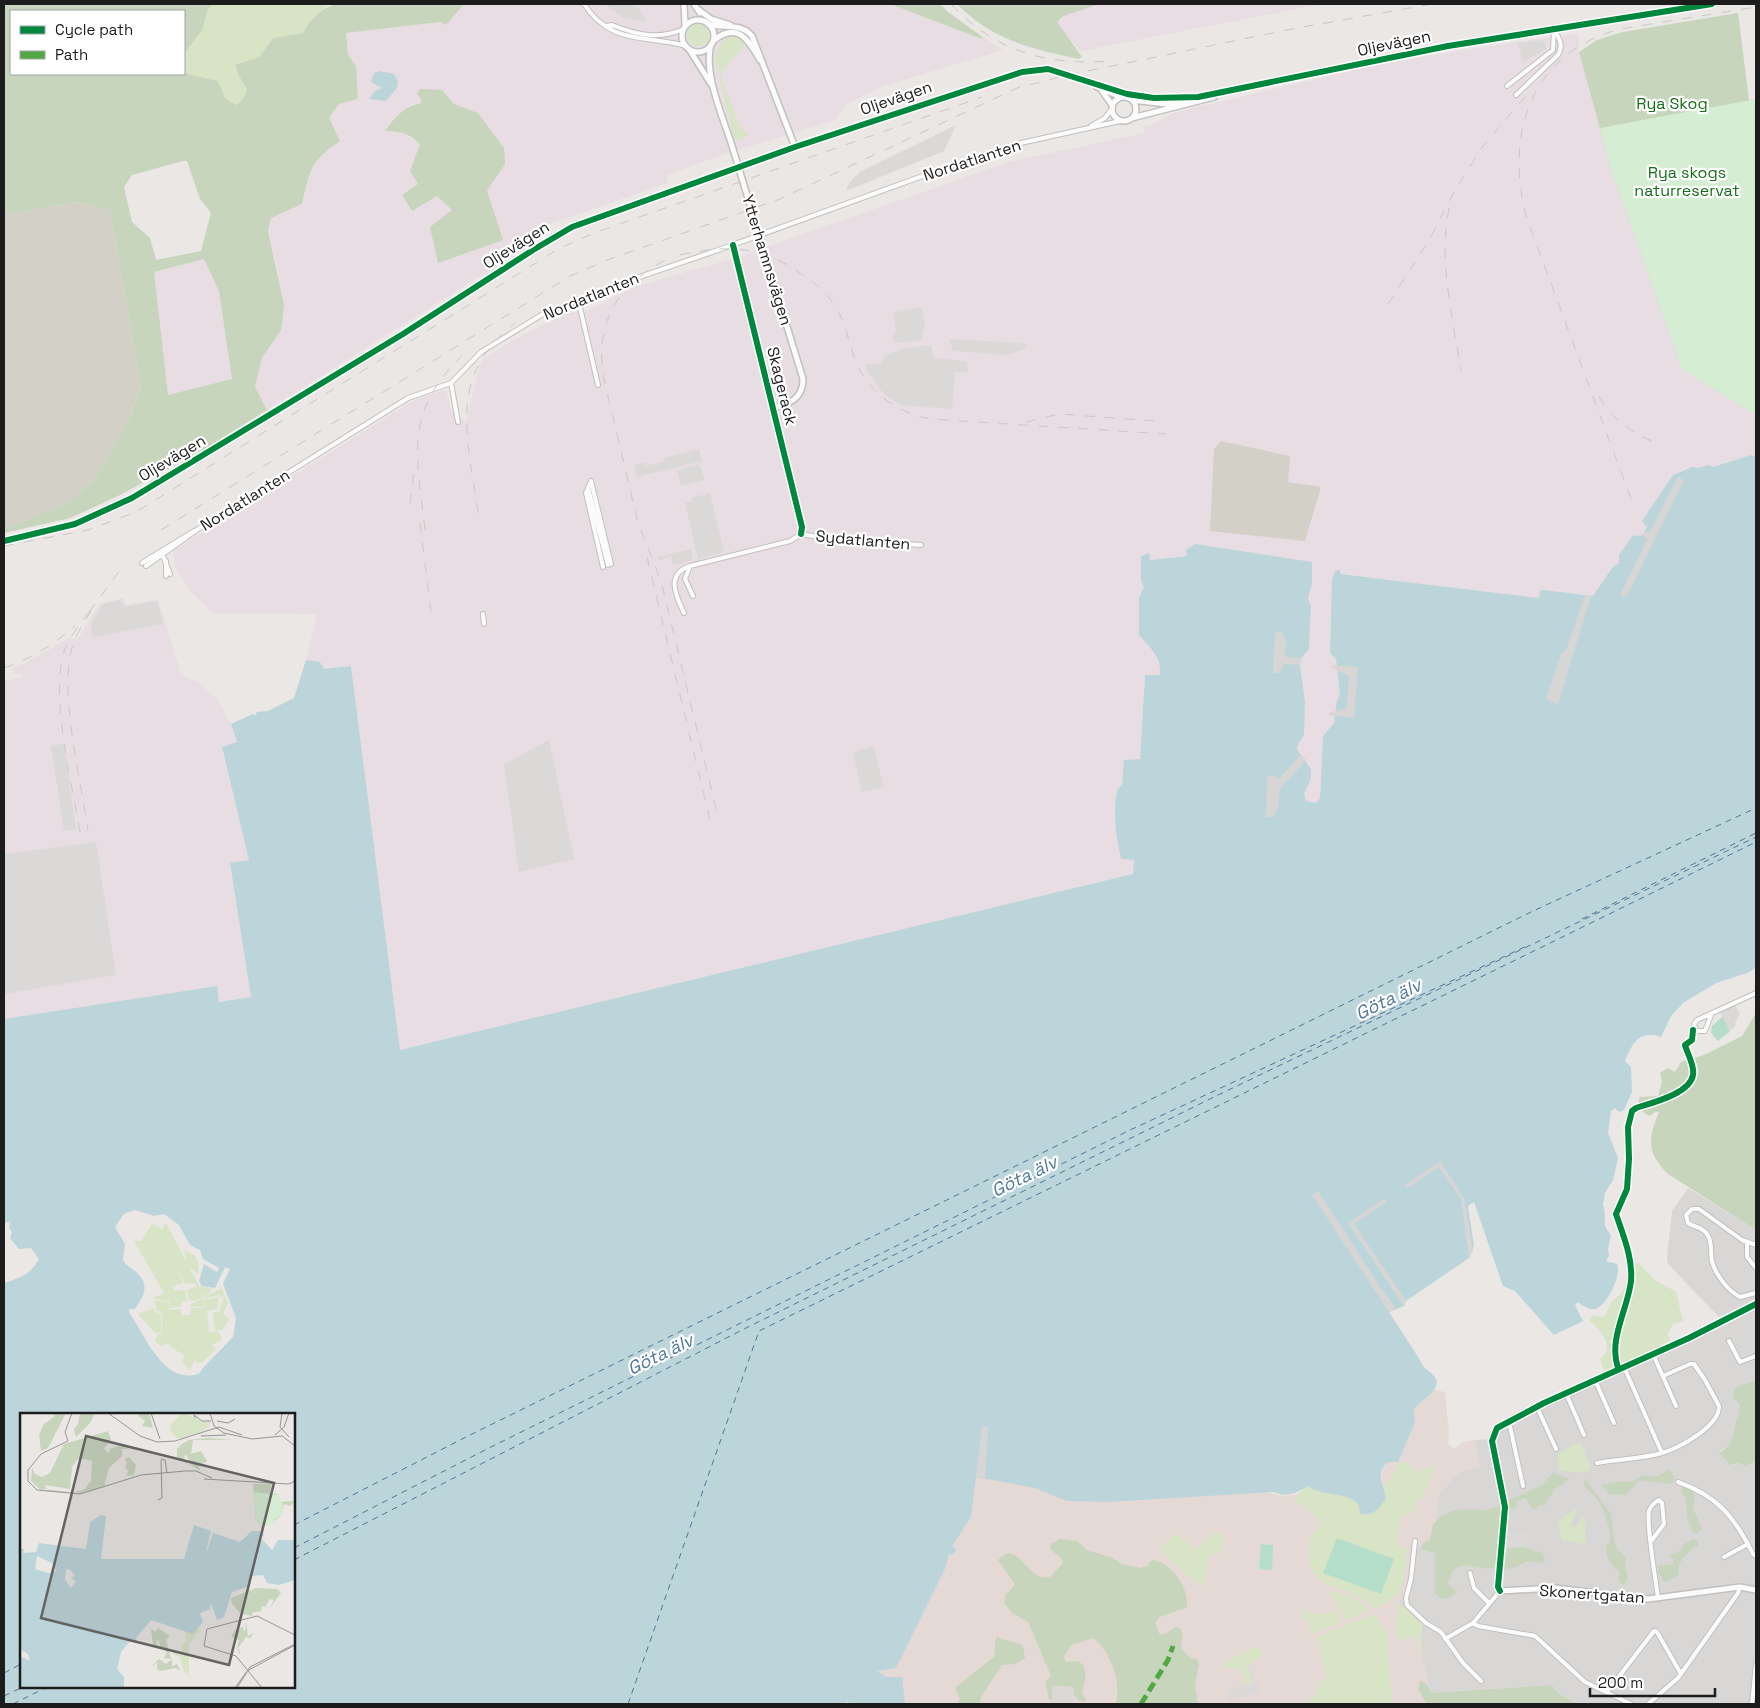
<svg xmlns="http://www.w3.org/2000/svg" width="1760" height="1708" viewBox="0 0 1760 1708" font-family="'Space Grotesk',sans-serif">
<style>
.residential{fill:#d9d7d6}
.industrial{fill:#e7dde3;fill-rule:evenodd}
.military{fill:#e4d9d5}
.construction{fill:#d3d1c7}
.grass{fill:#d8e4c6}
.forest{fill:#c7d5bc;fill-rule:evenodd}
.park{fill:#d5eed3}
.pitch{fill:#b4ddca}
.parking{fill:#dad9d8}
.water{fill:#bbd5da;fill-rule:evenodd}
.pier{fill:#d7d6d5}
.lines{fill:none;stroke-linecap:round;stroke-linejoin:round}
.ferry{stroke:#50779a;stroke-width:1;stroke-dasharray:6 5;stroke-linecap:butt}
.minor-casing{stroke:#c1c0bf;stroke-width:6}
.tertiary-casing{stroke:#c1c0bf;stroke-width:8}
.minor{stroke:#fcfbfb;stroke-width:4}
.tertiary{stroke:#fcfbfb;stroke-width:5}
.rail{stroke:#c9c8c8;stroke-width:1;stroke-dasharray:10 10;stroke-linecap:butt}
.tertiary-bridge-casing{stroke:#c1c0bf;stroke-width:8;stroke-linecap:butt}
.tertiary-bridge{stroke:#fcfbfb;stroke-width:5}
.quiet{stroke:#52a943;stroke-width:5;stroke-dasharray:10 5;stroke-linecap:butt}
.cycleway-casing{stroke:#fff;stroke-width:9}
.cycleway{stroke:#00873e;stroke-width:6}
.labels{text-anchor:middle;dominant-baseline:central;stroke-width:4.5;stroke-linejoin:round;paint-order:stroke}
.street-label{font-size:16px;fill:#1c1c1c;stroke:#fff}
.park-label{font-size:16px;fill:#166d1a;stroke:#fff}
.water-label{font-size:18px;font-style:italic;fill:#50779a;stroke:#fff}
.inset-river{fill:none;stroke:#bbd5da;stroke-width:2.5}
.inset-road{fill:none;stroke:#989694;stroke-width:1}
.view{fill:#646362;fill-opacity:0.15;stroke:#646362;stroke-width:2.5}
.inset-edge{fill:none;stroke:#1c1c1c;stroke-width:2.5}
</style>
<rect width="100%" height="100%" fill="#eae7e4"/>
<path class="residential" d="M 1688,1188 L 1756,1230 L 1756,1299 L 1719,1317 L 1668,1264 L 1667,1258 L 1672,1211 Z
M 1756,1307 L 1756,1380 L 1741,1385 L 1737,1400 L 1741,1411 L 1736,1423 L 1735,1434 L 1730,1445 L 1720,1451 L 1727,1462 L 1734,1465 L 1739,1463 L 1748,1465 L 1756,1462 L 1756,1704 L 1577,1704 L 1558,1693 L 1552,1685 L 1430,1693 L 1422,1658 L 1422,1624 L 1399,1603 L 1409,1580 L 1413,1538 L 1417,1539 L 1423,1546 L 1433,1549 L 1437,1508 L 1440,1494 L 1454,1477 L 1464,1471 L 1480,1467 L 1475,1440 L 1490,1439 L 1505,1427 L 1513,1426 L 1516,1420 L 1529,1412 L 1540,1411 L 1542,1407 L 1562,1398 L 1569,1397 L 1572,1393 L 1599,1384 L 1601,1380 L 1619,1371 L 1627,1371 L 1630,1367 L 1652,1359 L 1658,1354 Z"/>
<path class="industrial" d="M 464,4 L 890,4 L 978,38 L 984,38 L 1003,50 L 883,86 L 845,105 L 835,120 L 728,153 L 666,175 L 668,183 L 534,229 L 537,240 L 267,410 L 255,387 L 262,358 L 281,330 L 278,272 L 268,231 L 271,218 L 302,204 L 309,175 L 320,154 L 340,141 L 329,119 L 339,104 L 358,99 L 356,66 L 348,55 L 346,33 L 440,22 L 446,25 ZM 442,90 L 454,104 L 478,113 L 505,164 L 487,191 L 452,210 L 437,195 L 411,211 L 402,195 L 418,184 L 410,171 L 420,144 L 414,137 L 398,131 L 385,131 L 397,115 L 412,104 L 420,104 Z
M 1036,4 L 1321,4 L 1081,51 Z
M 1578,34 L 1579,52 L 1611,169 L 1682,369 L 1756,415 L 1756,457 L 1751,455 L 1713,467 L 1686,468 L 1673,475 L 1662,491 L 1643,535 L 1632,536 L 1619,555 L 1619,563 L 1612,568 L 1593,596 L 1540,591 L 1539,598 L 1340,574 L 1340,570 L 1332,579 L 1330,631 L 1330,653 L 1336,659 L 1340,695 L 1337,700 L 1334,723 L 1323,736 L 1320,798 L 1316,803 L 1312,804 L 1306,802 L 1304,795 L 1311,769 L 1298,751 L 1297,746 L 1304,735 L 1305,702 L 1300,665 L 1300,658 L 1306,653 L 1310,636 L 1311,605 L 1308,599 L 1311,592 L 1195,544 L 1187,556 L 1150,560 L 1144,554 L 1141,556 L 1141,581 L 1144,587 L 1139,598 L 1139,635 L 1158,658 L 1161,668 L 1160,675 L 1145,675 L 1140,760 L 1124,760 L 1122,785 L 1116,795 L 1116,833 L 1134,860 L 1133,874 L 400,1050 L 351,666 L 324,669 L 320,662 L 306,660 L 317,614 L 213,613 L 191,592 L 175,566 L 173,551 L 416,399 L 446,390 L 451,410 L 466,423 L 478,371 L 484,359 L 513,340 L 565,314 L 589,310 L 634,287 L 732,259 L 1009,162 L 1145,133 L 1144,126 L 1152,125 L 1173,113 L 1375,65 L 1515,42 Z
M 205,259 L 219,291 L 232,379 L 168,395 L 153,272 Z
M 123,598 L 127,605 L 158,599 L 181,675 L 198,682 L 218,700 L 231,724 L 237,743 L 222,748 L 249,860 L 230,864 L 251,997 L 219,1002 L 216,986 L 4,1019 L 4,681 L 23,677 L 22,673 L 14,675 L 12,668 L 28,662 L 69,638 L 78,639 L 100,604 Z"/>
<path class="military" d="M 1435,1390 L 1445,1392 L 1449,1433 L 1448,1444 L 1454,1449 L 1463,1442 L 1475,1440 L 1480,1467 L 1464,1471 L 1454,1477 L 1440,1494 L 1437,1508 L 1433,1549 L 1419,1545 L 1417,1539 L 1413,1539 L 1409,1580 L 1399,1603 L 1422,1624 L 1422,1658 L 1430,1693 L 1552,1685 L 1558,1693 L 1577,1704 L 798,1704 L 828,1671 L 896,1668 L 945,1569 L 949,1555 L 954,1554 L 952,1546 L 956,1538 L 971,1517 L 982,1425 L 1283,1496 L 1381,1486 L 1383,1469 L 1389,1462 L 1398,1462 L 1415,1423 L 1414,1409 Z"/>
<path class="construction" d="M 77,202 L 110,210 L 141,385 L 129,419 L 95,479 L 69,502 L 4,529 L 4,215 Z
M 1221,441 L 1290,456 L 1288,482 L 1321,487 L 1305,541 L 1210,531 L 1214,449 Z"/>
<path class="grass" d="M 213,4 L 321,4 L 327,6 L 314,16 L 303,33 L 273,38 L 259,57 L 235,65 L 238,74 L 247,90 L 243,99 L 236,105 L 225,98 L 218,81 L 184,73 L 184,54 L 201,30 L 208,9 Z
M687 35a11 11 0 1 1 22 0a11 11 0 1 1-22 0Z
M 732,36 L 743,40 L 745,43 C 739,58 724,61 721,78 L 740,126 L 749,135 L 738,141 L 734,139 L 715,59 C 717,50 722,38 732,36 Z
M 166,1223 L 187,1263 L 184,1249 C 197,1257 201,1259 197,1274 L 188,1265 L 199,1286 L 215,1289 L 210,1289 L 210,1293 L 205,1296 L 202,1291 L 204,1297 L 193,1301 L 189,1300 L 187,1290 L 197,1286 L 194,1283 L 185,1284 L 176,1264 L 183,1283 L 172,1286 L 175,1291 L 185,1290 L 187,1302 L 182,1301 L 181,1307 L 169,1308 L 169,1301 L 153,1298 L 164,1293 L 134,1241 L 141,1241 L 152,1224 L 162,1229 Z
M 1631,1261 L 1640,1265 L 1655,1280 L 1676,1292 L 1683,1321 L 1673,1324 L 1668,1334 L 1670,1341 L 1657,1347 L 1658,1351 L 1605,1373 L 1600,1359 L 1606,1353 C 1611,1338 1597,1330 1589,1319 L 1593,1315 L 1602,1317 L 1605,1315 L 1611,1302 L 1623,1292 L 1628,1272 L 1627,1264 Z
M 222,1288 L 228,1303 L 223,1314 L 229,1319 L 222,1330 L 215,1331 L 213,1313 L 220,1311 L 224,1295 L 221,1298 L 219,1295 L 204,1299 L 203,1307 L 188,1306 Z
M 219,1297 L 217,1309 L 207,1311 L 209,1332 L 219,1332 L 222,1340 L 214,1344 L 210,1343 L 216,1349 L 201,1363 L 196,1362 L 193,1358 L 194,1362 L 189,1370 L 182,1362 L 184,1356 L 166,1343 L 162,1346 L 155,1342 L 157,1335 L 162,1333 L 162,1312 L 157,1310 L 154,1300 L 168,1302 L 169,1310 L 181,1309 L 181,1315 L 191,1315 L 191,1308 L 204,1308 L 205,1300 Z
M 154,1308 L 155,1312 L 161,1314 L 161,1332 L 155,1333 L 138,1314 Z
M 1577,1443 L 1581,1444 L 1590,1466 L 1587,1472 L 1559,1471 L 1558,1454 Z
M 1398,1462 L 1406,1462 L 1417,1472 L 1436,1465 L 1421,1500 L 1417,1500 L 1414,1512 L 1402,1516 L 1400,1519 L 1396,1545 L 1407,1549 C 1404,1577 1407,1598 1375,1608 L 1360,1597 L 1320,1581 C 1306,1568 1303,1539 1320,1526 C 1314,1505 1296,1507 1294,1497 L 1308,1486 C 1324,1498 1346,1490 1359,1505 L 1360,1513 L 1373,1513 L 1386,1498 L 1381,1486 C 1390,1482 1396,1472 1398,1462 Z
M 1575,1508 L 1576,1513 L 1570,1526 L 1576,1527 L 1584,1516 L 1586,1543 L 1583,1544 L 1562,1540 L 1558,1522 Z
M 1216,1532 L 1220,1533 L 1224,1539 L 1220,1553 L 1212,1554 L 1209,1558 L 1204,1587 L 1186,1574 L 1159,1548 L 1176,1534 L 1181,1536 L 1193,1549 L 1196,1548 Z
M 1330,1591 C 1341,1592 1364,1601 1368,1611 L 1345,1621 Z
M 1399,1603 L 1422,1624 L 1420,1659 L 1417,1637 L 1399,1639 L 1396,1629 Z
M 1303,1610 L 1321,1615 L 1336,1611 L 1340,1623 L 1309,1635 L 1308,1633 L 1312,1630 L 1305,1618 L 1302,1619 Z
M 1374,1614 L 1387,1633 L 1392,1704 L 1305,1704 L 1314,1697 L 1320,1681 L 1327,1679 L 1317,1637 Z
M 1251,1648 L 1258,1648 L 1265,1653 L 1247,1667 L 1253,1683 L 1244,1685 L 1246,1679 L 1238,1668 L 1222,1668 L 1222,1664 Z"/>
<path class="forest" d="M 4,4 L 213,4 L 208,9 L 202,30 L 184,54 L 184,73 L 218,81 L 225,98 L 236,105 L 243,99 L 247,90 L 238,74 L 235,65 L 259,57 L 273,38 L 303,33 C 311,18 321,8 337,4 L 464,4 L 446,25 L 440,22 L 346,33 L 348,55 L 356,66 L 358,99 L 339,104 L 329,118 L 340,141 C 310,161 310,170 302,204 L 271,218 L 268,231 L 284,305 L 281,330 L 262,358 L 255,387 L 267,410 L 206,448 L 120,495 L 70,518 L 4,533 L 4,529 L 69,502 L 95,479 L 129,419 L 141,386 L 110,210 L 77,202 L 4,215 ZM 11,11 L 184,11 L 184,74 L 11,74 ZM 183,161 L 187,161 L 200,199 L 211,213 L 201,251 L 156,260 L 150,238 L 132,222 L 124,187 L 132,175 ZM 204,259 L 219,291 L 232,379 L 168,395 L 154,272 Z
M 890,4 L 940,4 L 948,12 L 984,38 L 979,38 Z
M 957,4 L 1099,4 L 1063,16 L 1057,22 L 1082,57 L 1079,59 C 1032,49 992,40 957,4 Z
M 1738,13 L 1749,100 L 1756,99 L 1756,415 L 1682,369 L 1611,169 L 1579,52 L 1597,40 L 1623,32 Z
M 420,89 L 442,90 L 454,104 L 478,113 L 504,148 L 505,164 L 487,191 L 503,240 L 438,263 L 430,227 L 452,210 L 437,196 L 412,211 L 402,195 L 418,184 L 410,171 L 420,144 C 410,133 399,131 385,131 C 394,119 404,105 420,104 L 422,101 L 417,94 Z
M 1756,1013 L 1756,1230 L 1668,1174 C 1646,1152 1648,1139 1659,1112 L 1655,1112 L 1650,1116 L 1636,1108 L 1640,1097 L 1658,1096 L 1662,1082 L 1660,1073 L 1668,1068 L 1675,1072 L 1681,1062 L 1704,1055 L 1742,1036 Z
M 1756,1380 L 1756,1462 L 1745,1466 L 1739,1463 L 1731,1465 L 1719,1453 C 1733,1445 1733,1436 1736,1422 C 1739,1411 1744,1406 1733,1398 L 1735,1389 L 1741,1385 Z
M 1670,1469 L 1675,1479 L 1670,1484 L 1640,1480 L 1626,1495 L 1610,1494 L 1601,1485 L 1623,1481 L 1632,1482 L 1643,1475 L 1656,1477 Z
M 1553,1473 L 1570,1479 L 1554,1490 L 1545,1505 L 1539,1505 L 1534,1511 L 1525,1498 L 1517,1501 L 1516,1509 L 1508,1508 L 1507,1502 L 1511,1499 L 1542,1485 Z
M 1585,1478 L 1611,1514 L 1615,1546 L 1626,1558 L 1625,1568 L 1628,1578 L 1624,1585 L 1619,1582 L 1619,1571 C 1610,1566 1605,1556 1606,1546 L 1610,1541 C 1611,1530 1603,1505 1595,1496 C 1592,1492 1587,1491 1584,1485 Z
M 1682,1487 L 1688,1487 L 1695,1495 L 1693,1509 L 1702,1529 L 1698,1533 L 1693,1533 L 1687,1517 L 1686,1498 L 1682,1494 Z
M 1499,1506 L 1502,1513 L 1499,1524 L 1498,1555 L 1494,1568 C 1472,1571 1456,1553 1448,1584 L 1457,1592 L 1449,1598 L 1441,1599 L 1435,1593 L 1435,1553 L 1421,1549 L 1423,1543 L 1430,1540 L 1433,1524 C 1449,1507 1463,1509 1484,1510 C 1489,1510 1494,1507 1499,1506 Z
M 1060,1539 L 1077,1541 L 1087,1550 L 1113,1558 L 1121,1564 L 1140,1568 L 1147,1566 L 1152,1560 C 1172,1562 1189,1588 1187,1607 L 1160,1617 L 1155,1622 L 1160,1635 L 1165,1634 L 1176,1627 L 1181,1629 L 1183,1634 L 1181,1648 L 1190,1658 L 1197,1659 L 1199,1664 L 1195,1686 L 1198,1704 L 1116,1704 C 1121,1680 1112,1655 1094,1638 L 1071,1645 L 1064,1657 L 1066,1662 L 1079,1661 C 1090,1672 1084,1680 1082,1693 L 1087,1700 L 1083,1702 C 1075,1699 1073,1695 1073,1687 L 1052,1686 L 1052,1700 L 1049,1699 L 1045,1682 L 1051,1676 L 1028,1622 L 1012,1613 L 1004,1603 L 1006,1595 L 1015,1584 L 998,1560 C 1019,1537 1025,1582 1050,1577 L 1063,1563 L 1061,1558 L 1050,1549 L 1051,1544 Z
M 1693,1539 L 1699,1542 L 1698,1546 L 1691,1549 L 1679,1564 L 1679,1575 L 1666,1582 L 1663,1581 L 1658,1572 L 1659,1565 L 1673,1565 L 1674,1560 L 1668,1555 L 1678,1553 L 1684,1544 Z
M 1522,1547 L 1543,1553 L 1545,1562 L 1542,1563 L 1527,1561 L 1519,1566 L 1503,1570 L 1504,1556 L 1507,1549 Z
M 996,1637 L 1023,1645 L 1025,1659 L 1015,1664 L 1002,1665 L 981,1697 L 980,1704 L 953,1704 L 958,1703 L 960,1699 L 955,1688 C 968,1677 981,1667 994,1657 Z
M 1420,1681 L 1427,1684 L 1431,1693 L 1552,1685 L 1558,1693 L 1577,1704 L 1427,1704 L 1418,1689 Z"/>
<path class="park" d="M 1756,99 L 1756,415 L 1682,369 L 1611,169 L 1600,128 Z"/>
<path class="pitch" d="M 1723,1016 L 1730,1031 L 1718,1041 L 1711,1033 L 1712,1026 Z
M 1337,1538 L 1394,1559 L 1381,1594 L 1323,1573 Z
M 1261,1544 L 1273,1545 L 1272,1570 L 1259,1569 Z"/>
<path class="parking" d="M 604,4 L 628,4 L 638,7 L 647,22 L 622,17 Z
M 1540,40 L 1546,43 L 1546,49 L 1523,62 L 1518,43 Z
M 956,125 L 944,151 L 846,191 L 849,183 L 860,172 Z
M 921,307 L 925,326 L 922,334 L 923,340 L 894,343 L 893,336 L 896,330 L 893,313 Z
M 949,339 L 1025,343 L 1026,346 L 1025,349 L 1007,355 L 953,351 Z
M 931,345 L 934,358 L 967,361 L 968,372 L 955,372 L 952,409 L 900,405 L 883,393 L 866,370 L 867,364 L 880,364 L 886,355 L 903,349 Z
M 699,449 L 702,461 L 637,477 L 634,465 L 645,462 L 646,466 L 665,461 L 664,458 Z
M 699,465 L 705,480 L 681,486 L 677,470 Z
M 710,493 L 724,552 L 698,559 L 685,503 L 692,501 L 691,498 Z
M 691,549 L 693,560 L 673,565 L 671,557 L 659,560 L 658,557 Z
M 120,600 L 124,607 L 157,601 L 163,624 L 93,637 L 91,625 L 103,604 Z
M 549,740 L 574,859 L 519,872 L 504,764 Z
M 64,744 L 76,829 L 64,831 L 51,746 Z
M 873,746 L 884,787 L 862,792 L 853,752 Z
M 96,842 L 116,975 L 4,994 L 4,854 Z
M 1735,1004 L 1740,1013 L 1735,1023 L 1736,1025 L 1730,1031 L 1720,1012 Z
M 1524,1529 L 1528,1529 L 1528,1543 L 1524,1543 L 1523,1546 L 1507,1547 L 1507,1532 L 1524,1532 Z
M 1251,1667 L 1256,1682 L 1254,1683 L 1257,1683 L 1261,1692 L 1229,1700 L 1227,1690 L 1254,1683 L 1248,1668 Z
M 1052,1686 L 1074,1687 L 1073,1704 L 1052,1703 Z"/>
<path class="water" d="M 380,71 L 394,74 L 398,81 L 397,88 L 386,101 L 369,99 L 375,91 L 382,88 L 371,82 L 374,73 Z
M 1751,455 L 1756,457 L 1756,967 L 1750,972 L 1716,983 L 1683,1003 L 1671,1016 L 1661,1037 C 1640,1029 1632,1043 1625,1061 L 1631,1067 L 1632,1092 L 1624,1110 L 1619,1112 L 1615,1108 L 1611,1111 L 1608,1133 L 1618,1158 L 1613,1180 L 1605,1193 L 1603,1204 L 1605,1214 L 1605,1226 L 1611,1236 L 1608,1248 L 1609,1256 L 1606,1261 L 1617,1264 C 1622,1275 1607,1306 1595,1309 C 1588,1310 1582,1305 1578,1302 L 1575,1305 L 1583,1321 L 1554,1335 L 1515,1291 L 1503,1286 L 1474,1202 L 1468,1206 L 1474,1246 L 1469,1258 L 1406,1301 L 1404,1306 L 1389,1312 L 1420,1360 C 1423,1368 1427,1369 1433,1375 C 1446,1388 1421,1400 1414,1409 L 1415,1423 L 1398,1462 L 1389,1462 C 1374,1472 1384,1486 1386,1498 C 1381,1507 1372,1518 1360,1513 L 1359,1505 C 1346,1490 1324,1498 1308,1486 C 1296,1493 1287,1498 1274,1492 L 1108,1502 L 1067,1501 L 1035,1488 L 976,1477 L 971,1517 L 952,1546 L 956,1549 L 954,1554 L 949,1555 L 945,1569 L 896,1668 L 877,1671 L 886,1677 L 902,1677 L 905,1704 L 850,1704 L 848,1701 L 843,1704 L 4,1704 L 4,1283 C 20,1278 31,1274 39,1259 L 31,1248 L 19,1249 L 10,1238 L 12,1232 L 9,1228 L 10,1222 L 4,1223 L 4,1019 L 217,986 L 219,1002 L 251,997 L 230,863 L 249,860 L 222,747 L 237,742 L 231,724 L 253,714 L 255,716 L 257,712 L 268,711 L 294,698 L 306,660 L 320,662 L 324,669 L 351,666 L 400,1050 L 1133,874 L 1134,860 L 1121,859 L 1116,833 L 1115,806 L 1117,790 L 1122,785 L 1124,760 L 1140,759 L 1145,675 L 1160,675 C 1162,657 1150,648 1139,635 L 1139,598 L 1144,587 L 1141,581 L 1141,556 L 1149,553 L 1150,560 L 1187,556 L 1186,550 L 1195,544 L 1312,562 L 1312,584 L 1308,599 L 1311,605 L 1309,649 L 1301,658 L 1300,665 L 1305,702 L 1304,735 L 1297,746 L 1298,751 L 1311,769 L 1311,779 L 1304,794 L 1306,801 L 1316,803 L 1320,798 L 1323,736 L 1334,723 L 1337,700 L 1340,695 L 1336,659 L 1330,653 L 1332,579 L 1335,572 L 1340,569 L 1340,574 L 1539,598 L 1540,591 L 1543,590 L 1593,596 L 1612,568 L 1619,563 L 1619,555 L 1632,536 L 1643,535 L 1647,527 L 1642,521 L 1673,475 L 1692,467 L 1698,468 L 1709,465 L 1713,467 ZM 135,1210 L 154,1216 L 164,1214 L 179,1225 L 190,1245 L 200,1250 L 203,1259 L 219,1268 L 217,1272 L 204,1264 L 199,1281 L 202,1286 L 215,1288 L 225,1267 L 230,1269 L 223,1284 L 236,1318 L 233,1337 L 202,1369 L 200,1373 C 165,1388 144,1334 129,1312 L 129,1309 L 135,1309 C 144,1295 151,1285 135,1271 C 130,1267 126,1266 123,1260 L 125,1244 L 115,1227 L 124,1214 ZM 21,1414 L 294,1414 L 294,1687 L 21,1687 Z"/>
<path class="pier" d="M 1678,477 L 1684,480 L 1626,598 L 1620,595 L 1647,540 L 1643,535 L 1644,532 L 1650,532 Z
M 1585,595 L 1591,596 L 1558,704 L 1546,699 L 1561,653 L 1566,650 Z
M 1275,631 L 1281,632 L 1286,640 L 1285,657 L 1300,658 L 1300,665 L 1285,664 L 1278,673 L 1273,673 Z
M 1332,665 L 1358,667 L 1354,718 L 1329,715 L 1329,713 L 1347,708 L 1349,676 L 1332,668 Z
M 1301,754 L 1306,760 L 1280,789 L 1278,809 L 1272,817 L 1266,817 L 1267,776 L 1275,776 L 1279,779 Z
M 1440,1161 L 1464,1198 L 1473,1251 L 1469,1258 L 1461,1199 L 1439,1167 L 1407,1188 L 1404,1186 Z
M 1318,1191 L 1383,1291 L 1396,1309 L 1389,1312 L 1312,1195 Z
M 1383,1199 L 1386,1199 L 1386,1202 L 1354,1224 L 1406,1301 L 1404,1306 L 1348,1223 Z
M 982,1425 L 988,1427 L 988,1429 L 985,1478 L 976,1477 Z"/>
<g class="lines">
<path class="ferry" d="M 1582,919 L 1756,833
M 294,1525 L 466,1437 L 1531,912 L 1756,808
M 294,1548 L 487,1449 L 1128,1131 L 1529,945
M 294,1560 L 744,1329 L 1216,1096 L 1756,837
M 4,1673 L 21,1664
M 4,1696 L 23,1687
M 13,1704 L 47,1687
M 628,1704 L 759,1331 L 1756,842"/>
<defs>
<path id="minor" d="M 584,4 C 610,45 646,35 686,46
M 606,26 L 612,25 C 637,35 658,40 684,29
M 1507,86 L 1553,50 L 1554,29
M 1516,95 L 1558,55 C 1564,45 1559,38 1554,29
M 1091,126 L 1105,118 L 1111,110
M 733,245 L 802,527 L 801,534
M 578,299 L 598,385
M 451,383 L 458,422
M 591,481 L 586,493 L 603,567
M 591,481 L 611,564
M 588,488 L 608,565
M 801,534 L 830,539 L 921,545
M 162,553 L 170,574
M 166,561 L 166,576
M 142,563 L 194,531
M 146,566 L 198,529 L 408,398 L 451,383 L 481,352 L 543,314 L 616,285 L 724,248 L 953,165 L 1021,143 L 1120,121
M 690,566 L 790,541 L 801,534
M 684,613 C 676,596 665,574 690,566 L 685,579 L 693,596
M 483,614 L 484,624
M 1712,1013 L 1705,1031 L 1696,1031 L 1694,1024 L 1697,1020 L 1756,993
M 1747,1243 L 1747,1257 L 1756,1268
M 1756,1245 L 1742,1240 L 1699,1209 L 1692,1209 L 1686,1215 L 1688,1223 C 1694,1227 1703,1227 1707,1234 C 1713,1242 1710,1252 1712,1261 C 1715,1274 1728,1291 1740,1297 L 1756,1293
M 1729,1341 L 1740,1362 L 1756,1356
M 1653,1354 L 1676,1406
M 1624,1367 L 1662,1453
M 1595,1380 L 1614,1423
M 1566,1393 L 1584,1435
M 1537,1407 L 1556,1449
M 1509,1422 L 1523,1486
M 1597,1463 C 1618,1459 1641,1459 1662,1453 C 1679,1448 1720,1426 1719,1406 L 1705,1380 L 1694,1364 L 1690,1364 L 1663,1376
M 1678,1482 C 1718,1496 1735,1518 1753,1554 L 1756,1556
M 1652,1540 L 1664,1524 L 1662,1503 L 1659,1500 C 1655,1502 1651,1506 1649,1511 C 1646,1526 1656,1580 1658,1598
M 1415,1541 L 1411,1579 L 1406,1598 L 1407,1605 L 1426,1623 L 1441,1632 L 1463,1663 L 1481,1681
M 1724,1557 L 1748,1544
M 1470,1573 L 1474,1588 L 1489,1603
M 1473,1623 L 1478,1626 L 1535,1636 L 1585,1682 L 1631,1704
M 1445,1639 L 1473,1623 L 1500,1591
M 1607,1692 L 1654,1631 L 1657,1632 L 1681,1674
M 1648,1704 L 1678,1678 L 1738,1593 L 1740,1587
M 1752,1704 L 1756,1664"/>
<path id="tertiary" d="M 684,4 L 685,25
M 694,4 L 700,13
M 699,10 L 711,19 L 730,25
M682 36a16 16 0 1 1 32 0a16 16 0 1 1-32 0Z
M 708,24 C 724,29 740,22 752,36 L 795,147
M 713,41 C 737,21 748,39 760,60
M 711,44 C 703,75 724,119 733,149
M 689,49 L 711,84
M 1097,87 L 1121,97
M 1102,91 L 1112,105
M1112 109a12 12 0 1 1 24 0a12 12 0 1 1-24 0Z
M 1197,97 L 1448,46 L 1712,4
M 1132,100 L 1166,104 L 1186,100
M 1132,118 L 1214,97
M 767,261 L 803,379 C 803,399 790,403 773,408
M 4,541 L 75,524 L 132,498 L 403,334 L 533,250 L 572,227 L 795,147 L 1022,72 L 1048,69 L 1127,94 L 1154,98 L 1198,97
M 1756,1304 L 1689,1338 L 1520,1415 L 1497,1428 L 1492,1439 L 1505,1507 L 1498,1587 L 1500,1591 L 1555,1588 L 1648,1599 L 1740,1587 L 1756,1590"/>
</defs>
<use href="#minor" class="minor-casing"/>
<use href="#tertiary" class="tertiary-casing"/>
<use href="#minor" class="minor"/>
<use href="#tertiary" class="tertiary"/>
<path class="rail" d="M 951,4 C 995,52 1048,66 1112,61
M 1449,208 C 1438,261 1453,318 1461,371
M 680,255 C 728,244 762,246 803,275 C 818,285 831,297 839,313 C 846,327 849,342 854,357 C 866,390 895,412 930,419 L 1166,434
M 665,260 C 617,286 596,321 603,375 L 638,523 L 661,581 L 718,817
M 1388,304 L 1428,242 L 1454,192 L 1483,146 L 1531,90
M 1599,397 C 1613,420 1631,432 1656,443
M 1026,422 L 1059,414 L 1157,421
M 1631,499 L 1526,216 C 1505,134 1530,53 1620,29 L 1756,7
M 410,504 L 414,471
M 478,513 C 468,437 446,377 515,323
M 420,523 L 432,620
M 161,530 L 570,276 L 610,259 L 780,199 L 1017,88 L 1068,75 L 1292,29 L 1432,4
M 425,530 C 417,458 403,413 461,357
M 4,546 L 88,530 L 136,512 L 560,248 L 594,233 L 982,97
M 647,557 L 710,820
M 89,612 L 120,570
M 4,668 C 31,659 53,645 75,626
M 80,832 C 72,783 49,694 65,649 C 71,634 83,620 93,607 C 86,620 76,633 72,648 C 59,695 81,780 88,830"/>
<defs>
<path id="tertiary-bridge" d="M 733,149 L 767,261"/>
</defs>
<use href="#tertiary-bridge" class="tertiary-bridge-casing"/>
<use href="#tertiary-bridge" class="tertiary-bridge"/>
<path class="quiet" d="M 1141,1704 L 1168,1660 L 1173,1646"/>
<defs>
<path id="cycleway" d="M 733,245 L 802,527 L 801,534
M 4,541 L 75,524 L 132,498 L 403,334 L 533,250 L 572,227 L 795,147 L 1022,72 L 1048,69 L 1127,94 L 1154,98 L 1198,97 L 1448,46 L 1712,4
M 1618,1368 C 1608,1339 1628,1309 1631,1281 C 1633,1258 1623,1235 1616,1214 L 1627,1189 L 1629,1159 L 1628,1127 L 1632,1111 L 1636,1108 C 1651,1103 1690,1094 1693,1075 C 1695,1066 1687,1053 1685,1045 L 1692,1040 L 1693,1030
M 1500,1591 L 1498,1587 L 1505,1507 L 1492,1441 L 1497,1428 L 1544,1403 L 1689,1338 L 1756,1304"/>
</defs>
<use href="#cycleway" class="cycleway-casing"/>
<use href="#cycleway" class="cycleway"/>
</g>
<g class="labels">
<g class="street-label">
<text transform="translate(1394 43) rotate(-12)">Oljevägen</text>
<text transform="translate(896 98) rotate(-19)">Oljevägen</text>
<text transform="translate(972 160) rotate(-18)">Nordatlanten</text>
<text transform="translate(516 245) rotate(-32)">Oljevägen</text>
<text transform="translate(767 260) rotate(73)">Ytterhamnsvägen</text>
<text transform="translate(591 296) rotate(-22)">Nordatlanten</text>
<text transform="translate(782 386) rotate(76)">Skagerack</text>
<text transform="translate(172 458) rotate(-31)">Oljevägen</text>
<text transform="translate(245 500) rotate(-32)">Nordatlanten</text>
<text transform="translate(863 540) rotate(5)">Sydatlanten</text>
<text transform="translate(1592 1594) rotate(4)">Skonertgatan</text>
</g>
<g class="park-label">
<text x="1672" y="103">Rya Skog</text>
<text x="1687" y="172">Rya skogs<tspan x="1687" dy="18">naturreservat</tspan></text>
</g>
<g class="water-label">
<text transform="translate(1388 999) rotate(-26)">Göta älv</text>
<text transform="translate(1024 1176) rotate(-26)">Göta älv</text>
<text transform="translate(660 1354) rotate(-26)">Göta älv</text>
</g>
</g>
<g transform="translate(20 1413)">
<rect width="275" height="275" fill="#eae7e4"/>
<path d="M 163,0 L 183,9 L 191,8 L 190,12 L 182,19 L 158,26 L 150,18 L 151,11 ZM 177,216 L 181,217 L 169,231 L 169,262 L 177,272 L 164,258 L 160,245 L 152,240 L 163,237 L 162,230 L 166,230 L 165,217 L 173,221 Z" fill="#d8e4c6"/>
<path d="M 33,0 L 46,0 L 28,35 L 21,38 L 19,22 L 24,11 L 35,3 ZM 60,0 L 75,0 L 70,10 L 56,24 L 54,16 L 58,11 ZM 119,0 L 129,0 L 133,15 L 122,13 L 125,8 L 118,3 ZM 88,18 L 91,27 L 84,36 L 89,40 L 90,36 L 101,32 L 117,35 L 102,36 L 102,43 L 89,55 L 84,74 L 60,80 L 24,76 L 22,78 L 11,68 L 12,55 L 15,61 L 22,64 L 30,60 L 44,31 ZM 64,46 L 72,48 L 71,68 L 64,77 L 51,80 L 27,78 L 25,72 L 50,76 L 52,54 L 58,46 ZM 187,25 L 212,27 L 173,27 L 171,41 L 181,38 L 187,48 L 179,53 L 180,58 L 170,51 L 166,41 L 163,47 L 170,53 L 157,45 L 157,36 L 162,31 L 169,27 ZM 109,44 L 116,52 L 114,62 L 106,63 L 109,57 L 105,56 L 107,49 L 104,47 ZM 233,71 L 251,71 L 250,80 L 257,81 L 260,89 L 275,88 L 270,93 L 264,91 L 260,104 L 243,114 L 236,107 ZM 236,175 L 257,176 L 261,180 L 249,196 L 254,187 L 250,186 L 245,194 L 242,193 L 241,198 L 232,200 L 233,203 L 221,201 L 212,191 L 211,185 ZM 226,209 L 228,223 L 233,220 L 231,225 L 226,224 L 218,235 L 220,239 L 220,242 L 217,235 L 219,227 L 211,224 L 215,217 L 223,214 L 225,220 ZM 138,215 L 150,223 L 146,227 L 151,246 L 144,245 L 147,239 L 140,235 L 139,227 L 136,228 L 137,233 L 133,232 L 131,216 L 136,219 ZM 139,246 L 146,251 L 152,246 L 152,253 L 157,251 L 160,258 L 156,255 L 140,258 L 137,256 L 138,249 L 130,255 Z" fill="#c7d5bc" fill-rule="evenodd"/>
<path d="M 234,79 L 258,82 L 263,92 L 260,104 L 254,106 L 255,110 L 243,114 L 236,107 Z" fill="#d5eed3"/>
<path d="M 81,102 L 86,103 L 81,146 L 164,146 L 174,112 L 191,118 L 185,144 L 193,120 L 220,129 L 232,118 L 241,118 L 244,122 L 241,125 L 252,137 L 258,127 L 275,127 L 275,167 L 259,172 L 247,170 L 243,162 L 231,163 L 230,173 L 212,179 L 204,204 L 197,207 L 191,190 L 190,196 L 180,200 L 183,209 L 173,221 L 131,207 L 116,225 L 117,229 L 111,227 L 101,239 L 97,256 L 104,264 L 104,275 L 0,275 L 0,243 L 10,248 L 8,241 L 0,236 L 0,136 L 4,136 L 3,140 L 16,139 L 19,130 L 66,136 L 70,109 ZM 17,143 L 32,150 L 37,158 L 28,160 L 15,156 ZM 49,156 L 55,163 L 51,165 L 56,168 L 51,175 L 45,167 L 46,157 Z" fill="#bbd5da" fill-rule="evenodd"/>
<path class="inset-river" d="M 225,161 L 265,150M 0,207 L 236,155 L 275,143M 0,209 L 238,157 L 275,145M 0,210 L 102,187M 65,275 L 75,241 L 112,185 L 202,166"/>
<path class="inset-road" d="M 52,0 L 45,19 L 48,28 L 21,41 L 8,57 L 8,68 L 17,77 L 60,81 L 121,62 L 165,58 L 176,58 L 192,65M 88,0 L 120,23 L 137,29 L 155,28 L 199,14 L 222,22M 131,0 L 140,26M 190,0 L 194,13 L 204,20 L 232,26 L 262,23 L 275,33M 262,0 L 260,14 L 269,24M 175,5 L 174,2 L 182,8 L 191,8M 197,8 L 208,10 L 215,6M 255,22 L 264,14 L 269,0M 181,23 L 206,22M 141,46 L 145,47 L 147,60M 184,66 L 269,71 L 275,68M 138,87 L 142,85 L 141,47M 227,258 L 275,232M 215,275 L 230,254 L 275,231M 217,275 L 227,259M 242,275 L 216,243 L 184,233 L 187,216 L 237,203 L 275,222"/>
<path class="view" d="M 66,23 L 254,70 L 209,252 L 21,205 Z"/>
<rect width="275" height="275" class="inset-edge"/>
</g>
<rect width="1760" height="1708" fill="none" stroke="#1c1c1c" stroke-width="10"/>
<rect x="10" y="10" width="175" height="65" fill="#ffffff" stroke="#a4a4a4"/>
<rect x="20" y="26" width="25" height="8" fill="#00873e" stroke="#a4a4a4"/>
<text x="55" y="35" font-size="15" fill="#1c1c1c">Cycle path</text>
<rect x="20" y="51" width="25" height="8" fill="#52a943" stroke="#a4a4a4"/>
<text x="55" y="60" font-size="15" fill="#1c1c1c">Path</text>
<path d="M1590 1688v8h125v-8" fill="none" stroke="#1c1c1c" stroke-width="2.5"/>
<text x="1598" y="1688" font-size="15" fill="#1c1c1c" stroke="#ffffff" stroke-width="4" paint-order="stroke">200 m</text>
</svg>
